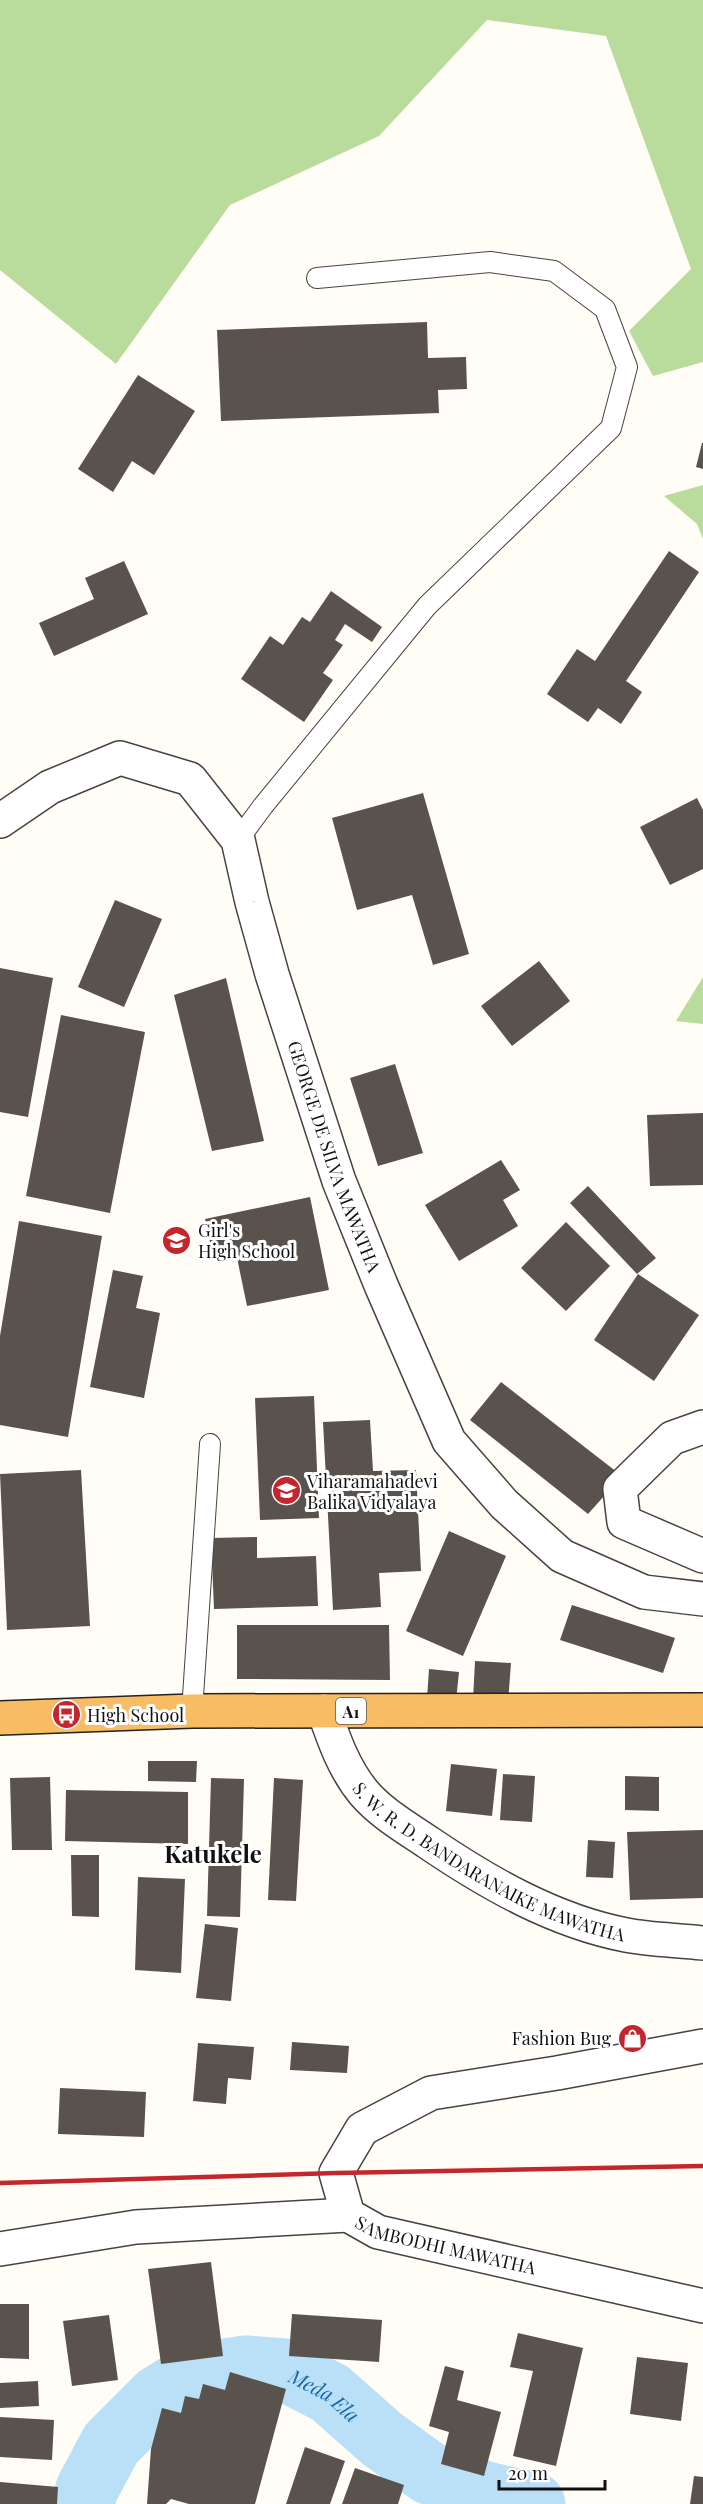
<svg xmlns="http://www.w3.org/2000/svg" width="703" height="2504" viewBox="0 0 703 2504" font-family="'Playfair Display',serif">
<style>
.forest{fill:#b9dc9c}
.lines{fill:none;stroke-linecap:round;stroke-linejoin:round}
.river{stroke:#b9e0f7;stroke-width:63}
.building{fill:#5a524d}
.service-casing{stroke:#444;stroke-width:22}
.minor-casing{stroke:#444;stroke-width:36}
.tertiary-casing{stroke:#444;stroke-width:36}
.trunk-casing{stroke:#222;stroke-width:36}
.service{stroke:#fff;stroke-width:20}
.minor{stroke:#fff;stroke-width:33}
.tertiary{stroke:#fff;stroke-width:33}
.trunk{stroke:#f7bc64;stroke-width:33}
.rail{stroke:#c4262e;stroke-width:4.5}
.labels{text-anchor:middle;dominant-baseline:central;stroke-width:6;stroke-linejoin:round;paint-order:stroke}
.shield{fill:#fff;stroke:#585858;stroke-width:1.5}
.shield-label{font-size:16px;font-weight:bold;fill:#111}
.street-label{font-size:18px;fill:#111;stroke:#fff}
.poi-label{font-size:18px;fill:#111;stroke:#fff;text-anchor:start}
.water-label{font-size:20px;font-style:italic;fill:#1768a6;stroke:#fff}
.district-label{font-size:24px;font-weight:bold;fill:#111;stroke:#fff}
</style>
<rect width="100%" height="100%" fill="#fffdf5"/>
<path class="forest" d="M 0,0 L 703,0 L 703,362 L 653,376 L 629,331 L 691,269 L 606,36 L 487,20 L 379,136 L 230,205 L 116,364 L 0,270 Z
M 703,485 L 703,539 L 697,524 L 664,496 Z
M 703,977 L 703,1024 L 676,1021 Z"/>
<g class="lines">
<path class="river" id="s1" d="M 83,2504 L 87,2489 L 111,2444 L 158,2397 L 193,2375 L 246,2367 L 285,2370 L 330,2393 L 382,2439 L 429,2473 L 486,2493 L 534,2504"/>
</g>
<path class="building" d="M 427,322 L 428,358 L 466,357 L 467,389 L 438,390 L 439,413 L 221,421 L 217,330 Z
M 138,375 L 195,411 L 154,475 L 132,461 L 113,492 L 78,469 Z
M 702,443 L 703,443 L 703,469 L 696,467 Z
M 669,551 L 699,572 L 626,681 L 642,692 L 621,724 L 598,708 L 588,722 L 547,694 L 577,649 L 595,661 Z
M 124,561 L 148,614 L 54,656 L 39,623 L 94,599 L 85,578 Z
M 331,591 L 382,627 L 372,642 L 345,624 L 335,640 L 343,645 L 323,673 L 333,680 L 304,722 L 241,679 L 270,636 L 283,645 L 302,617 L 310,622 Z
M 423,793 L 469,954 L 433,965 L 412,895 L 357,910 L 332,818 Z
M 697,798 L 703,810 L 703,869 L 670,885 L 640,827 Z
M 115,900 L 162,919 L 124,1007 L 78,987 Z
M 539,961 L 570,1001 L 512,1046 L 481,1006 Z
M 0,968 L 53,978 L 28,1117 L 0,1112 Z
M 226,978 L 264,1141 L 212,1151 L 174,995 Z
M 61,1015 L 145,1032 L 110,1213 L 26,1196 Z
M 395,1064 L 423,1153 L 378,1166 L 350,1078 Z
M 703,1113 L 703,1185 L 650,1186 L 647,1115 Z
M 501,1160 L 520,1190 L 503,1200 L 518,1226 L 459,1261 L 425,1205 Z
M 588,1186 L 656,1258 L 637,1274 L 570,1203 Z
M 310,1197 L 329,1290 L 247,1306 L 236,1253 L 212,1251 L 205,1219 Z
M 19,1221 L 102,1236 L 68,1437 L 0,1425 L 0,1336 Z
M 566,1222 L 610,1266 L 566,1311 L 521,1268 Z
M 113,1270 L 143,1276 L 136,1308 L 160,1313 L 144,1398 L 90,1387 Z
M 638,1274 L 699,1315 L 654,1381 L 594,1340 Z
M 501,1382 L 622,1476 L 588,1514 L 470,1420 Z
M 314,1396 L 319,1518 L 260,1520 L 255,1398 Z
M 370,1420 L 373,1471 L 416,1470 L 421,1571 L 379,1573 L 381,1607 L 333,1610 L 323,1422 Z
M 81,1470 L 90,1626 L 7,1630 L 0,1474 Z
M 449,1531 L 506,1556 L 463,1656 L 406,1631 Z
M 257,1537 L 257,1558 L 316,1556 L 318,1606 L 214,1609 L 211,1538 Z
M 572,1605 L 675,1638 L 663,1673 L 560,1640 Z
M 237,1625 L 389,1625 L 390,1680 L 237,1679 Z
M 475,1661 L 511,1663 L 508,1703 L 473,1700 Z
M 429,1669 L 459,1672 L 456,1701 L 427,1698 Z
M 148,1761 L 197,1761 L 196,1782 L 148,1781 Z
M 451,1764 L 497,1769 L 492,1816 L 446,1811 Z
M 503,1774 L 535,1776 L 532,1822 L 500,1820 Z
M 625,1776 L 659,1777 L 659,1811 L 625,1810 Z
M 50,1777 L 52,1850 L 12,1850 L 10,1778 Z
M 211,1778 L 244,1779 L 240,1917 L 207,1916 Z
M 274,1778 L 303,1780 L 296,1901 L 268,1900 Z
M 66,1790 L 188,1792 L 188,1844 L 65,1841 Z
M 703,1830 L 703,1898 L 630,1900 L 627,1832 Z
M 588,1840 L 615,1842 L 613,1878 L 586,1877 Z
M 71,1855 L 99,1855 L 99,1917 L 72,1916 Z
M 138,1877 L 185,1879 L 181,1973 L 135,1970 Z
M 205,1924 L 238,1928 L 231,2001 L 196,1998 Z
M 292,2042 L 349,2046 L 347,2073 L 290,2070 Z
M 198,2043 L 254,2047 L 251,2080 L 228,2078 L 226,2104 L 193,2101 Z
M 60,2088 L 146,2092 L 144,2137 L 58,2134 Z
M 211,2262 L 223,2356 L 161,2364 L 148,2269 Z
M 0,2304 L 29,2304 L 29,2359 L 0,2358 Z
M 292,2314 L 382,2320 L 379,2362 L 289,2356 Z
M 109,2315 L 118,2380 L 72,2386 L 63,2321 Z
M 518,2333 L 583,2348 L 556,2466 L 513,2456 L 533,2371 L 510,2367 Z
M 637,2357 L 688,2363 L 681,2421 L 630,2414 Z
M 445,2366 L 464,2371 L 457,2400 L 501,2412 L 484,2476 L 441,2464 L 449,2432 L 429,2426 Z
M 230,2372 L 286,2389 L 255,2504 L 189,2504 L 171,2499 L 166,2504 L 147,2504 L 151,2449 L 162,2408 L 181,2413 L 185,2396 L 199,2399 L 203,2384 L 225,2390 Z
M 38,2381 L 39,2406 L 0,2408 L 0,2383 Z
M 0,2417 L 54,2420 L 52,2460 L 0,2457 Z
M 305,2447 L 345,2461 L 330,2504 L 286,2504 Z
M 355,2468 L 404,2485 L 398,2504 L 342,2504 Z
M 694,2476 L 703,2477 L 703,2504 L 690,2504 Z
M 0,2482 L 58,2487 L 57,2504 L 0,2504 Z"/>
<g class="lines">
<defs>
<path id="service" d="M 238,840 L 263,806 L 427,606 L 611,428 L 627,367 L 605,309 L 554,271 L 490,262 L 317,278
M 192,1711 L 210,1444"/>
<g id="minor">
<path d="M 703,1427 L 672,1438 L 620,1489 L 624,1522 L 703,1556"/>
<path id="s2" d="M 324,1711 C 334,1740 344,1769 364,1793 C 381,1813 407,1828 429,1843 C 488,1883 554,1921 626,1935 C 651,1940 678,1940 703,1943"/>
<path id="s3" d="M 703,2046 L 557,2073 L 431,2093 L 362,2129 L 336,2173 L 348,2215 L 378,2232 L 703,2306"/>
<path d="M 0,2249 L 136,2227 L 348,2215"/>
</g>
<g id="tertiary">
<path id="s4" d="M 0,821 L 50,787 L 120,758 L 190,779 L 238,840 L 252,902 L 272,974 L 339,1181 L 381,1285 L 449,1441 L 504,1504 L 562,1556 L 644,1592 L 703,1599"/>
</g>
<path id="trunk" d="M 0,1718 L 192,1711 L 703,1710"/>
</defs>
<use href="#service" class="service-casing"/>
<use href="#minor" class="minor-casing"/>
<use href="#tertiary" class="tertiary-casing"/>
<use href="#trunk" class="trunk-casing"/>
<use href="#service" class="service"/>
<use href="#minor" class="minor"/>
<use href="#tertiary" class="tertiary"/>
<use href="#trunk" class="trunk"/>
<path class="rail" d="M 0,2183 L 336,2173 L 703,2166"/>
</g>
<defs>
<symbol id="school-disc" viewBox="-11 -11 22 22"><circle r="9.5" fill="#c4262e" stroke="#fff"/><path d="M0-5L7-2L0 1L-7-2ZM-4 1L0 2.5L4 1V4Q0 6-4 4Z" fill="#fff"/></symbol>
<symbol id="bus-disc" viewBox="-11 -11 22 22"><circle r="9.5" fill="#c4262e" stroke="#fff"/><path d="M-5-6H5V4H4V6H2V4H-2V6H-4V4H-5ZM-3.5-4V0h7V-4ZM-3.5 1.2v1.5H-2V1.2ZM2 1.2v1.5H3.5V1.2Z" fill="#fff"/></symbol>
<symbol id="shop-disc" viewBox="-11 -11 22 22"><circle r="9.5" fill="#c4262e" stroke="#fff"/><path d="M-5-2.5h2.3a2.7 3.5 0 0 1 5.4 0H5L5.5 6h-11ZM-1.5-2.5h3a1.5 2.3 0 0 0-3 0Z" fill="#fff"/></symbol>
</defs>
<g fill-rule="evenodd">
<use href="#school-disc" x="160" y="1224" width="33" height="33"/>
<use href="#school-disc" x="270" y="1474" width="33" height="33"/>
<use href="#bus-disc" x="50" y="1698" width="33" height="33"/>
<use href="#shop-disc" x="616" y="2022" width="33" height="33"/>
</g>
<g class="labels">
<rect class="shield" x="336" y="1698" width="30" height="26" rx="4.5"/>
<g class="shield-label">
<text x="351" y="1711">A1</text>
</g>
<g class="street-label">
<text stroke="none"><textPath href="#s4" startOffset="618">GEORGE DE SILVA MAWATHA</textPath></text>
<text stroke="none"><textPath href="#s2" startOffset="236">S. W. R. D. BANDARANAIKE MAWATHA</textPath></text>
<text stroke="none"><textPath href="#s3" startOffset="552">SAMBODHI MAWATHA</textPath></text>
</g>
<g class="poi-label">
<text x="198" y="1230">Girl's<tspan x="198" dy="21">High School</tspan></text>
<text x="307" y="1481">Viharamahadevi<tspan x="307" dy="21">Balika Vidyalaya</tspan></text>
<text x="87" y="1715">High School</text>
<text x="611" y="2038" text-anchor="end">Fashion Bug</text>
</g>
<g class="water-label">
<text stroke="none"><textPath href="#s1" startOffset="314">Meda Ela</textPath></text>
</g>
<g class="district-label">
<text x="213" y="1853">Katukele</text>
</g>
</g>
<path d="M499 2480v9h106v-9" fill="none" stroke="#111111" stroke-width="3"/>
<text x="508" y="2480" font-size="18" fill="#111111" stroke="#ffffff" stroke-width="4.5" paint-order="stroke">20 m</text>
</svg>
